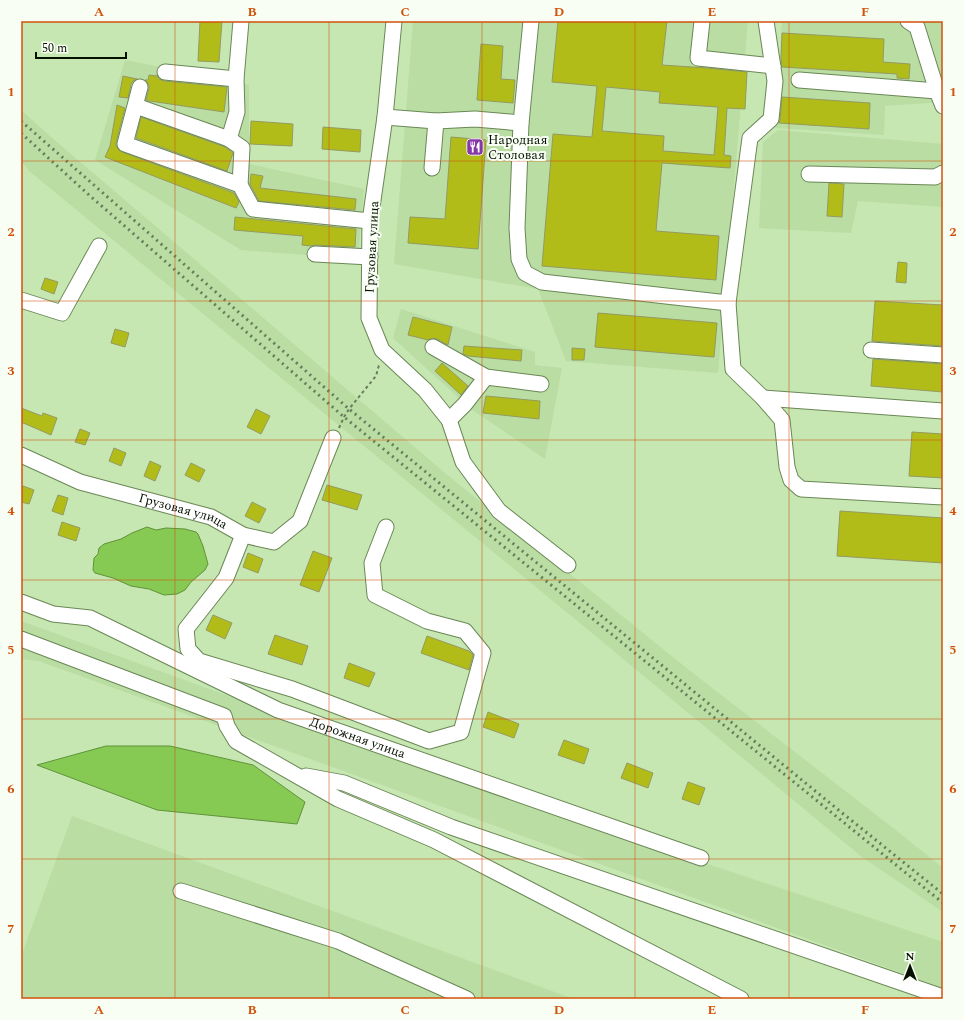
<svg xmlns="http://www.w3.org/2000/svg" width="964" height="1020" viewBox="0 0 964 1020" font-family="Spectral,serif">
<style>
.built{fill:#b9dda2}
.water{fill:#87ca53;stroke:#60923a}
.building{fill:#b2bc18;stroke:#949a61;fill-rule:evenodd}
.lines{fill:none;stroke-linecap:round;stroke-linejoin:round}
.minor-casing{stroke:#6a8756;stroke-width:17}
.path{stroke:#687d5b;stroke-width:2;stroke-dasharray:3 3;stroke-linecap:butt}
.minor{stroke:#fff;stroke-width:15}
.rail{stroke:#687e5b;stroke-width:3;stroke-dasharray:2 4;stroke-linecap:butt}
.grid{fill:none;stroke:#d1520b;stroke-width:1;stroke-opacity:0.55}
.labels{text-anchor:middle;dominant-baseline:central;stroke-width:4;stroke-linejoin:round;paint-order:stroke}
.poi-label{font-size:13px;fill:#061001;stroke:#f8fef4;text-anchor:start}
.street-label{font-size:13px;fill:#061001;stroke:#f8fef4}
.neatline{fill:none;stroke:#d1520b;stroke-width:1.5}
.grid-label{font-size:13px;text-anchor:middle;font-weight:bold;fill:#d1520b}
</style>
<rect width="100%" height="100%" fill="#c6e7b2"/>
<path class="built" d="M 413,21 L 748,21 L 718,373 L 566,361 L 538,289 L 394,264 Z
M 782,21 L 943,21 L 943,102 L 885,106 L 884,135 L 775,128 Z
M 125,60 L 249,85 L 249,164 L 364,189 L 358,259 L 241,250 L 95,160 Z
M 21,110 L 51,137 L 445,473 L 689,670 L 897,831 L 943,868 L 943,912 L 862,857 L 581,624 L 29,171 L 21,161 Z
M 778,130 L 943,144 L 943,207 L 858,201 L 851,233 L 759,228 L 763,142 Z
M 401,309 L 535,352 L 535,365 L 562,368 L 545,459 L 471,409 L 393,338 Z
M 21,621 L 548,811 L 943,942 L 943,988 L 39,661 L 21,659 Z
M 72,816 L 574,999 L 21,999 L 21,957 Z"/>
<path class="water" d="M 147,527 L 156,530 L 166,528 L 185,529 L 196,532 L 198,534 L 203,546 L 208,564 L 205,570 L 191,582 L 185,590 L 177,594 L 164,595 L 149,589 L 131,586 L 113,578 L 95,573 L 93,570 L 94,558 L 98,554 L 99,548 L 104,544 L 121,539 L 132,533 Z
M 106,746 L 170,746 L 253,765 L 305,802 L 297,824 L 157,810 L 37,765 Z"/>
<path class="building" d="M 200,21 L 222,21 L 219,62 L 198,61 Z
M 558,21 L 667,21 L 662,65 L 707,68 L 747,72 L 745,109 L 727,108 L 724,155 L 731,156 L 730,168 L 662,163 L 656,231 L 719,236 L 716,280 L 542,266 L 553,134 L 592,137 L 597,86 L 552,82 ZM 606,87 L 660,92 L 659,103 L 718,107 L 714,155 L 663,151 L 664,136 L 602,131 Z
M 782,33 L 884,39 L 883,62 L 910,64 L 909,79 L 897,78 L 897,74 L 782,67 L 781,58 Z
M 481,44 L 503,46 L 501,79 L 515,80 L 513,103 L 477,100 Z
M 149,75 L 157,76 L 159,79 L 164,81 L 227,87 L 224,112 L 150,101 L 146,100 L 149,89 L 149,85 L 145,80 L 148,80 Z
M 123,76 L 137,79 L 133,81 L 131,84 L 128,98 L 119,97 Z
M 782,97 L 870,103 L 869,129 L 779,123 L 780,120 Z
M 117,105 L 125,108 L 116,142 L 116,146 L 119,150 L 122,152 L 234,193 L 239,202 L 236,208 L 105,157 L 110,146 Z
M 141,117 L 225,147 L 233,153 L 227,171 L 136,138 Z
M 251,121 L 293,124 L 292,146 L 250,144 Z
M 323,127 L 361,130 L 360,152 L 322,149 Z
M 451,137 L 486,140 L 478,249 L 408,243 L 410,217 L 445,219 Z
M 251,174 L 263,176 L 260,188 L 356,199 L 355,210 L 259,201 L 250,184 Z
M 829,183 L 844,184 L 842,217 L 827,216 Z
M 235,217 L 356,229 L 355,247 L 315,245 L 311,246 L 302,245 L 303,236 L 234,230 Z
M 898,262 L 907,263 L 906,283 L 896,282 Z
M 45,278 L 58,282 L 54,294 L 41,289 Z
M 875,301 L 943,305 L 943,346 L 872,341 Z
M 598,313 L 717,323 L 714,357 L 595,347 Z
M 413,317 L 452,327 L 448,345 L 437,339 L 433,338 L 428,340 L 408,335 Z
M 115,329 L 129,333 L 125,347 L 111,343 Z
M 464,346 L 522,350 L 521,361 L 468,356 L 463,354 Z
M 572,348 L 585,349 L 584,360 L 572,360 Z
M 873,359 L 943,364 L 943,392 L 871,386 Z
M 442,363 L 468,386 L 461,395 L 435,371 Z
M 486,396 L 540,401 L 539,419 L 483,413 Z
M 21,408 L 42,416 L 43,413 L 57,418 L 51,435 L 21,422 Z
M 256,409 L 270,416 L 261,434 L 247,427 Z
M 80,429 L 90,433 L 85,445 L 75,442 Z
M 912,432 L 943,434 L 943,478 L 909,476 Z
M 114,448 L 126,453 L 121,466 L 109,461 Z
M 150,461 L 161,466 L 155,481 L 144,476 Z
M 191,463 L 205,470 L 199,482 L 185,475 Z
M 327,485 L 362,495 L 357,510 L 322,500 Z
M 23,486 L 34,490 L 29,504 L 21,502 L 21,492 Z
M 58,495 L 68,498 L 63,515 L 52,511 Z
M 252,502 L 266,509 L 259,523 L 245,516 Z
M 840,511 L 943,518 L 943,563 L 837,556 Z
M 62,522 L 80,528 L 76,541 L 58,535 Z
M 313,551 L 332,558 L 319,592 L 300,585 Z
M 248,553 L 263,559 L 258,573 L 243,567 Z
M 213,615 L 232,623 L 225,639 L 206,630 Z
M 275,635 L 308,646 L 302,665 L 268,654 Z
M 427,636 L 469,651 L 473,655 L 469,670 L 421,653 Z
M 349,663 L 375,673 L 369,687 L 344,678 Z
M 488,712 L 519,724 L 514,738 L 483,727 Z
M 564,740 L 589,749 L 584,764 L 558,755 Z
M 627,763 L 653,773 L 648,788 L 621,778 Z
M 688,782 L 705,788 L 699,805 L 682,799 Z"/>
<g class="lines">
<defs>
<g id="minor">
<path d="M 394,21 L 385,117 L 370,221 L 369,318 L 382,350 L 425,390 L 449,420 L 463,462 L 499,511 L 568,565"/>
<path d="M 531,21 L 521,123 L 517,228 L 519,259 L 525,273 L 542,282 L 728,303 L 750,138 L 771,119 L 775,81 L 766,21"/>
<path d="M 702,21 L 698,58 L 773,66"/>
<path d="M 908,21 L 917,27 L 937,91 L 943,106"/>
<path d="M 165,72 L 236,79"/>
<path d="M 799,80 L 937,91"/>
<path d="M 140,87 L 125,144 L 240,185 L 253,209 L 370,221"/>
<path d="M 136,106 L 229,139 L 237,112 L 236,79 L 241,21"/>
<path d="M 385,117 L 436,121"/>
<path d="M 229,139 L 242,148 L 240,185"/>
<path d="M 432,168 L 436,121 L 475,119 L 521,123"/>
<path d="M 809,174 L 935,177 L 943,173"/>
<path d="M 315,254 L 370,257"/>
<path d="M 21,300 L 62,313 L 99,246"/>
<path d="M 728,303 L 733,369 L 763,398 L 782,420 L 787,467 L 791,480 L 801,489 L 943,497"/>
<path d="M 433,347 L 486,377 L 541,384"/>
<path d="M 871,350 L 943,355"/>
<path d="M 763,398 L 943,411"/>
<path d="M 449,420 L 465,404 L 486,377"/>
<path id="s1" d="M 21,455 L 80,482 L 211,517 L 243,535 L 274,542 L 300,521 L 333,438"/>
<path d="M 243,535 L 226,578 L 186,629 L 188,649 L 199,661 L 292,689 L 429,741 L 461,732 L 483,653 L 465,631 L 427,621 L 375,595 L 372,563 L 386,527"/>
<path id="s2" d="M 21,602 L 53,614 L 90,618 L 278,710 L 701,858"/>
<path d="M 21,639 L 224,716 L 227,726 L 236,741 L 338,799 L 434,840 L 741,999"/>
<path d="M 306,776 L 344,783 L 451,827 L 943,997"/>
<path d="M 181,891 L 338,941 L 467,999"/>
</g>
</defs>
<use href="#minor" class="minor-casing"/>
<path class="path" d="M 339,428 L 344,417 L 349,409 L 376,376 L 379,365"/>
<use href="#minor" class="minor"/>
<path class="rail" d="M 21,121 L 349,409 L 836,808 L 943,894
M 21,133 L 89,195 L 344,417 L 943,903"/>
</g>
<path class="grid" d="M 175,21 L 175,999M 329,21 L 329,999M 482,21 L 482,999M 635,21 L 635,999M 789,21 L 789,999M 21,161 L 943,161M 21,301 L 943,301M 21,440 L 943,440M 21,580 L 943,580M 21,719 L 943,719M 21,859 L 943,859"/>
<defs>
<symbol id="restaurant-square" viewBox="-11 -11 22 22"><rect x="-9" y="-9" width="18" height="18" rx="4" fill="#8638a9" stroke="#f8fef4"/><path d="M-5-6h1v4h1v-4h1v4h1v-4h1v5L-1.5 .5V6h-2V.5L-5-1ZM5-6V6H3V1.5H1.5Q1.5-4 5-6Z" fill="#fff"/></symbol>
</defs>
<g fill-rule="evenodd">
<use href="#restaurant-square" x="465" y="137" width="20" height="20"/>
</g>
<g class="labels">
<g class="poi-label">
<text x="488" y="140">Народная<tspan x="488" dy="15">Столовая</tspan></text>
</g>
<g class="street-label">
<text transform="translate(372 247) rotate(-87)">Грузовая улица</text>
<text stroke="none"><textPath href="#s1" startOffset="172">Грузовая улица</textPath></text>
<text stroke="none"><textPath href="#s2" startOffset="365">Дорожная улица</textPath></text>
</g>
</g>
<rect width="964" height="1020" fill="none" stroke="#f8fef4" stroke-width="44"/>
<g transform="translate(910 966)" stroke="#f8fef4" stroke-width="3" paint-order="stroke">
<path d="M0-3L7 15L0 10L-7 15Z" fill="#061001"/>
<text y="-6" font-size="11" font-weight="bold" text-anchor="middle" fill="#061001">N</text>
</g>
<path d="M36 52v6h90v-6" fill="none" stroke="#061001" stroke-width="2"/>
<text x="42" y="52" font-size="12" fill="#061001" stroke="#f8fef4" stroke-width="3" paint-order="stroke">50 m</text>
<rect x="22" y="22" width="920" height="976" class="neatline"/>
<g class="grid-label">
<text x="99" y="16">A</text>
<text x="252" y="16">B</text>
<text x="405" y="16">C</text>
<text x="559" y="16">D</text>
<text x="712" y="16">E</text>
<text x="865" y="16">F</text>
<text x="11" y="96">1</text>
<text x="953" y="96">1</text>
<text x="11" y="236">2</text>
<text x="953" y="236">2</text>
<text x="11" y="375">3</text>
<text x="953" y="375">3</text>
<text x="11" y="515">4</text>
<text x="953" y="515">4</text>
<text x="11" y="654">5</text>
<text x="953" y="654">5</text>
<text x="11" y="793">6</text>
<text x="953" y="793">6</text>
<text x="11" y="933">7</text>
<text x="953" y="933">7</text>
<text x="99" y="1014">A</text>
<text x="252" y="1014">B</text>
<text x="405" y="1014">C</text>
<text x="559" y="1014">D</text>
<text x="712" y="1014">E</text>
<text x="865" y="1014">F</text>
</g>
</svg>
